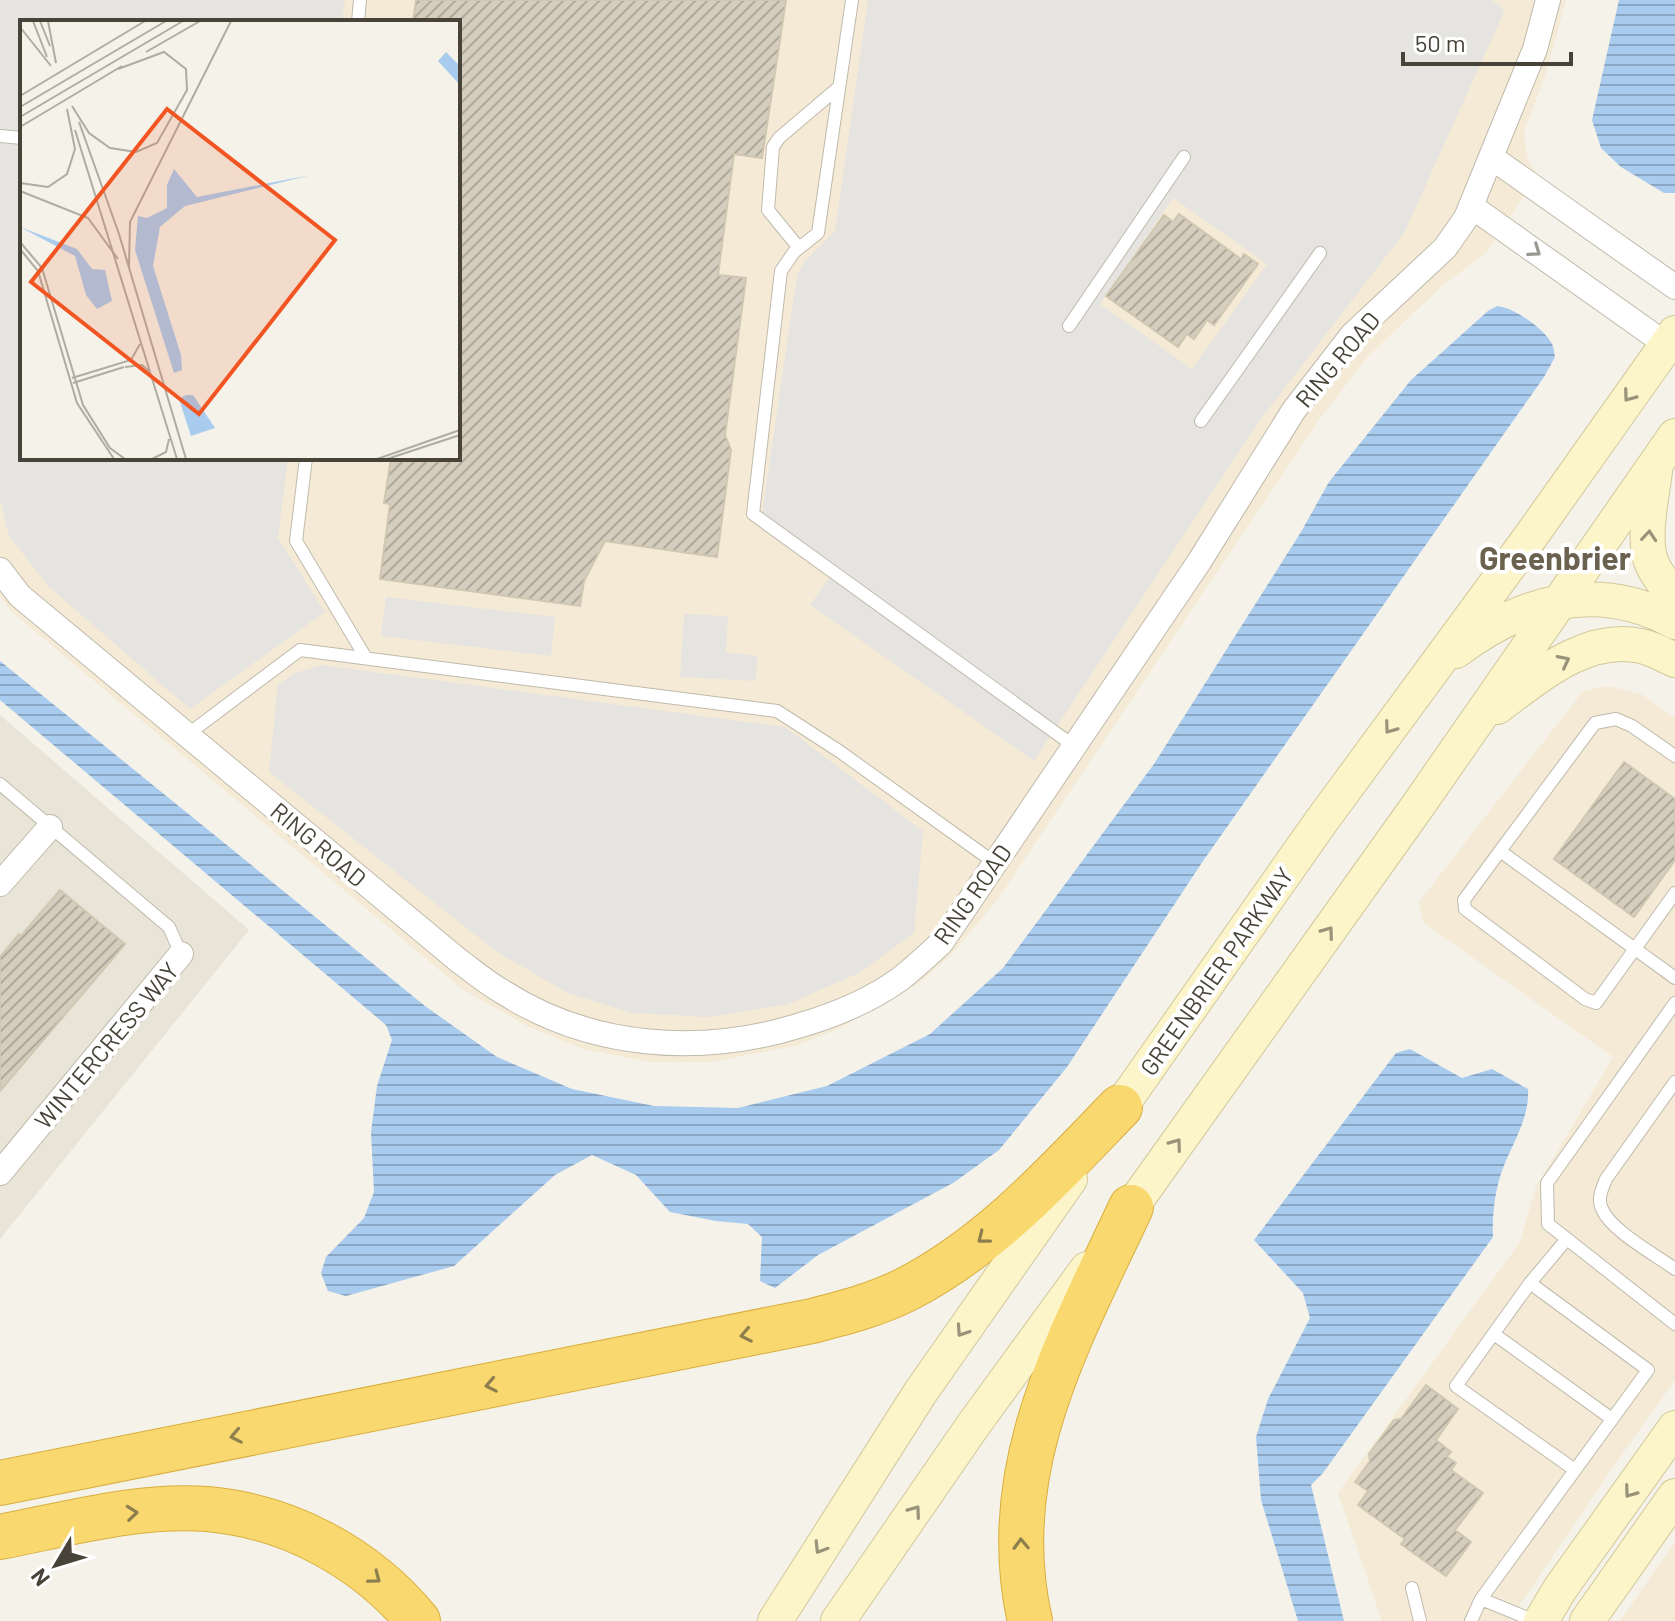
<svg xmlns="http://www.w3.org/2000/svg" width="1675" height="1621" viewBox="0 0 1675 1621" font-family="Barlow,sans-serif">
<style>
.residential{fill:#e8e4d7}
.commercial{fill:#f5ead5;fill-rule:evenodd}
.parking{fill:#e5e4e0;fill-rule:evenodd}
.water{fill:url(#water-rules)}
.building{fill:url(#building-hatch);stroke:#d0c7b2;stroke-width:2}
.lines{fill:none;stroke-linecap:round;stroke-linejoin:round}
.lane-casing{stroke:#bfbaac;stroke-width:14}
.street-casing{stroke:#bfbaac;stroke-width:26}
.secondary-casing{stroke:#d2c89a;stroke-width:36}
.highway-casing{stroke:#d8ae3f;stroke-width:46}
.lane{stroke:#fff;stroke-width:12}
.street{stroke:#fff;stroke-width:24}
.secondary{stroke:#fdf5ca;stroke-width:34}
.highway{stroke:#f9d86f;stroke-width:44}
.oneway{stroke:#9a9892}
.oneway2{stroke:#99937a}
.oneway3{stroke:#8e7f4e}
.labels{text-anchor:middle;dominant-baseline:central;stroke-width:8;stroke-linejoin:round;paint-order:stroke}
.street-label{font-size:24px;fill:#474338;stroke:#fff}
.district-label{font-size:32px;font-weight:bold;fill:#6a624f;stroke:#fff}
.inset-road{fill:none;stroke:#afaca2;stroke-width:2}
.view{fill:#f25521;fill-opacity:0.15;stroke:#f25521;stroke-width:4}
.inset-edge{fill:none;stroke:#474338;stroke-width:4}
</style>
<defs>
<pattern id="water-rules" width="6" height="5" patternUnits="userSpaceOnUse" patternTransform="scale(2)"><rect width="6" height="5" fill="#a8cbee"/><path d="M0 2.5h6" fill="none" stroke="#8ba6c2"/></pattern>
<pattern id="building-hatch" width="6" height="6" patternUnits="userSpaceOnUse" patternTransform="scale(2)"><rect width="6" height="6" fill="#d5cebf"/><path d="M-1 1l2-2M0 6l6-6M5 7l2-2" fill="none" stroke="#afa99c"/></pattern>
</defs>
<rect width="100%" height="100%" fill="#f4f2e9"/>
<path class="residential" d="M 0,715 L 249,930 L 0,1239 Z"/>
<path class="commercial" d="M 0,0 L 1566,0 L 1545,77 L 1524,131 L 1527,158 L 1538,175 L 1487,252 L 1441,287 L 1368,356 L 1318,421 L 998,899 L 951,955 L 916,985 L 842,1027 L 799,1045 L 711,1062 L 650,1062 L 583,1049 L 527,1026 L 462,989 L 13,613 L 0,596 ZM 22,22 L 458,22 L 458,458 L 22,458 Z
M 1608,686 L 1641,694 L 1675,718 L 1675,1380 L 1613,1467 L 1509,1621 L 1382,1621 L 1338,1493 L 1520,1242 L 1536,1187 L 1613,1057 L 1424,923 L 1419,902 L 1583,691 Z
M 1675,1542 L 1675,1621 L 1620,1621 Z"/>
<path class="parking" d="M 0,0 L 345,0 L 342,22 L 22,22 L 22,458 L 288,458 L 278,538 L 325,612 L 190,709 L 48,586 L 9,536 L 0,500 Z
M 868,0 L 1492,0 L 1505,10 L 1404,233 L 1260,420 L 1034,761 L 810,605 L 833,572 L 761,520 L 797,275 L 805,261 L 835,231 ZM 1173,198 L 1267,264 L 1192,369 L 1100,304 Z
M 386,597 L 555,617 L 551,656 L 381,636 Z
M 684,614 L 728,616 L 726,652 L 757,656 L 756,681 L 680,677 Z
M 322,665 L 785,727 L 923,831 L 914,933 L 859,973 L 788,1004 L 708,1017 L 631,1013 L 568,993 L 497,952 L 269,772 L 278,684 L 295,673 Z"/>
<path class="water" d="M 1619,0 L 1675,0 L 1675,193 L 1664,193 L 1621,167 L 1601,148 L 1592,120 Z
M 1497,306 C 1513,307 1545,329 1552,344 C 1554,348 1554,353 1555,357 L 1544,377 L 1203,861 L 1067,1067 L 999,1150 L 953,1183 L 818,1255 L 775,1288 L 760,1281 L 762,1237 L 748,1224 L 716,1221 L 670,1212 L 636,1175 L 592,1155 L 555,1175 L 454,1266 L 346,1296 L 328,1291 L 321,1273 L 326,1257 L 364,1218 L 374,1192 L 371,1132 L 377,1086 L 392,1040 L 386,1025 L 0,700 L 0,661 L 425,1006 L 497,1057 L 572,1089 L 654,1106 L 738,1108 L 827,1086 L 930,1034 L 1003,968 L 1154,764 L 1301,532 L 1329,482 L 1411,380 L 1488,311 Z
M 1410,1049 L 1462,1078 L 1492,1069 L 1528,1089 C 1530,1116 1513,1143 1503,1168 C 1495,1189 1492,1214 1493,1237 L 1323,1473 L 1311,1485 L 1344,1621 L 1298,1621 L 1261,1500 L 1256,1437 L 1268,1399 L 1310,1318 L 1303,1293 L 1254,1240 L 1396,1053 Z"/>
<path class="building" d="M 416,0 L 786,0 L 762,158 L 734,154 L 718,275 L 746,278 L 725,435 L 731,450 L 717,557 L 605,541 L 584,581 L 580,606 L 380,579 L 390,504 L 384,503 L 391,458 L 458,458 L 458,22 L 413,22 Z
M 1179,214 L 1241,259 L 1244,254 L 1258,264 L 1214,325 L 1207,320 L 1194,339 L 1187,334 L 1178,347 L 1106,296 L 1164,215 L 1173,222 Z
M 1624,762 L 1675,799 L 1675,860 L 1634,917 L 1554,859 Z
M 60,890 L 125,944 L 0,1091 L 0,957 L 19,934 L 21,936 Z
M 1426,1385 L 1458,1409 L 1436,1440 L 1451,1452 L 1447,1457 L 1456,1463 L 1451,1470 L 1483,1493 L 1455,1530 L 1471,1542 L 1446,1576 L 1401,1544 L 1405,1539 L 1358,1505 L 1368,1491 L 1355,1482 L 1370,1461 L 1369,1454 L 1394,1420 L 1401,1419 Z"/>
<g class="lines">
<defs>
<path id="lane" d="M 852,0 L 818,233 L 794,252 L 781,271 L 753,514 L 1074,746
M 358,22 L 360,0
M 0,136 L 22,138
M 799,248 L 768,210 L 773,147 L 779,138 L 839,87
M 1069,326 L 1184,157
M 1201,421 L 1320,253
M 306,458 L 296,541 L 366,658
M 187,735 L 300,650 L 777,711 L 839,751 L 995,863
M 1675,756 L 1632,726 L 1616,719 L 1595,723 L 1500,851 L 1675,978
M 0,784 L 169,927 L 181,954
M 1500,851 L 1464,900 L 1465,909 L 1585,999 L 1596,1003 L 1675,893
M 1675,1003 L 1547,1183 L 1548,1224 L 1675,1324
M 1675,1082 L 1606,1179 C 1602,1189 1597,1199 1602,1209 C 1611,1231 1656,1255 1675,1269
M 1530,1283 L 1456,1386 L 1575,1470
M 1494,1334 L 1612,1419
M 1412,1588 L 1420,1621
M 1481,1599 L 1648,1370 L 1530,1283 L 1566,1240
M 1471,1621 L 1481,1599 L 1535,1621"/>
<path id="street" d="M 1491,157 L 1675,287
M 1471,206 L 1667,345
M 0,570 L 20,596 L 458,960 C 473,971 487,983 503,992 C 592,1049 702,1056 801,1025 C 835,1015 871,1000 900,979 C 914,968 928,955 941,943 L 1199,562 L 1294,410 L 1352,335 L 1445,248 L 1466,218 L 1535,49 L 1548,0
M 0,884 L 50,827
M 0,1173 L 181,954"/>
<path id="secondary" d="M 1655,471 C 1652,497 1641,543 1653,566 C 1658,577 1667,587 1675,597
M 1456,651 C 1522,601 1598,580 1675,622
M 1497,707 C 1538,677 1586,634 1641,646 C 1652,648 1664,655 1675,660
M 1107,1126 L 1320,823 L 1531,536 L 1675,333
M 1118,1226 L 1417,807 L 1675,436
M 775,1621 L 920,1393 L 1070,1179
M 838,1621 L 974,1424 L 1087,1269
M 1541,1621 L 1560,1589 L 1675,1428
M 1587,1621 L 1675,1496"/>
<path id="highway" d="M 0,1483 L 812,1321 C 843,1313 875,1305 905,1290 C 990,1247 1055,1174 1120,1107
M 0,1537 C 67,1524 138,1504 207,1509 C 289,1516 366,1558 418,1621
M 1030,1621 C 995,1469 1069,1340 1131,1207"/>
</defs>
<use href="#lane" class="lane-casing"/>
<use href="#street" class="street-casing"/>
<use href="#secondary" class="secondary-casing"/>
<use href="#highway" class="highway-casing"/>
<use href="#lane" class="lane"/>
<use href="#street" class="street"/>
<use href="#secondary" class="secondary"/>
<use href="#highway" class="highway"/>
</g>
<defs><path id="oneway-chevron" d="M-2-3.5L2.5 0L-2 3.5" fill="none" stroke-width="1.6" stroke-linecap="round" stroke-linejoin="round" transform="scale(2)"/></defs>
<use class="oneway" href="#oneway-chevron" transform="translate(1535 251) rotate(35)"/>
<g class="oneway2">
<use href="#oneway-chevron" transform="translate(1629 396) rotate(126)"/>
<use href="#oneway-chevron" transform="translate(1649 536) rotate(-85)"/>
<use href="#oneway-chevron" transform="translate(1564 661) rotate(-27)"/>
<use href="#oneway-chevron" transform="translate(1390 728) rotate(126)"/>
<use href="#oneway-chevron" transform="translate(1328 932) rotate(-54)"/>
<use href="#oneway-chevron" transform="translate(1176 1144) rotate(-54)"/>
<use href="#oneway-chevron" transform="translate(962 1331) rotate(124)"/>
<use href="#oneway-chevron" transform="translate(1630 1492) rotate(126)"/>
<use href="#oneway-chevron" transform="translate(915 1511) rotate(-54)"/>
<use href="#oneway-chevron" transform="translate(820 1548) rotate(122)"/>
</g>
<g class="oneway3">
<use href="#oneway-chevron" transform="translate(983 1238) rotate(142)"/>
<use href="#oneway-chevron" transform="translate(746 1335) rotate(169)"/>
<use href="#oneway-chevron" transform="translate(491 1385) rotate(169)"/>
<use href="#oneway-chevron" transform="translate(236 1436) rotate(169)"/>
<use href="#oneway-chevron" transform="translate(132 1513) rotate(-6)"/>
<use href="#oneway-chevron" transform="translate(1021 1544) rotate(-92)"/>
<use href="#oneway-chevron" transform="translate(375 1578) rotate(37)"/>
</g>
<g class="labels">
<g class="street-label">
<text transform="translate(1337 359) rotate(-50)">RING ROAD</text>
<text transform="translate(319 844) rotate(40)">RING ROAD</text>
<text transform="translate(972 894) rotate(-55)">RING ROAD</text>
<text transform="translate(1216 971) rotate(-55)">GREENBRIER PARKWAY</text>
<text transform="translate(106 1045) rotate(-50)">WINTERCRESS WAY</text>
</g>
<g class="district-label">
<text x="1555" y="557">Greenbrier</text>
</g>
</g>
<g transform="translate(20 20)">
<rect width="440" height="440" fill="#f4f2e9"/>
<path d="M 426,32 L 440,46 L 440,65 L 418,41 ZM 154,149 L 177,177 L 291,155 L 165,186 L 140,207 L 133,246 L 161,335 L 162,350 L 154,353 L 115,230 L 118,196 L 127,198 L 147,188 L 147,165 ZM 0,207 L 57,229 L 72,249 L 85,250 L 92,281 L 77,289 L 66,275 L 55,236 ZM 166,375 L 173,375 L 195,408 L 171,416 L 159,379 Z" fill="#a8cbee"/>
<path class="inset-road" d="M 13,1 L 27,37M 20,1 L 30,26M 28,1 L 36,43M 0,7 L 31,46M 126,32 L 180,1M 0,76 L 125,1M 52,86 L 69,113 L 90,128 L 116,132 L 137,123 L 167,70 L 166,49 L 144,32 L 98,49M 0,87 L 146,1M 0,97 L 163,1M 59,102 L 99,214 L 166,439M 0,107 L 102,46M 55,110 L 157,439M 0,163 L 28,167 L 47,154 L 55,129 L 47,89M 0,171 L 68,198 L 98,239M 0,222 L 22,248 L 63,385 L 90,428 L 105,439M 0,229 L 18,251 L 57,383 L 94,439M 109,247 L 110,202 L 211,1M 105,347 L 122,345 L 130,352M 52,358 L 111,340 L 120,324M 53,363 L 104,347M 132,439 L 146,432 L 149,419M 357,439 L 440,410M 367,439 L 440,415"/>
<path class="view" d="M 147,89 L 315,220 L 179,394 L 11,262 Z"/>
<rect width="440" height="440" class="inset-edge"/>
</g>
<g transform="translate(56 1565) rotate(232)" stroke="#ffffff" stroke-width="6" paint-order="stroke">
<path d="M0-6L14 30L0 20L-14 30Z" fill="#474338"/>
<text y="-12" font-size="22" font-weight="bold" text-anchor="middle" fill="#474338">N</text>
</g>
<path d="M1403 52v12h168v-12" fill="none" stroke="#474338" stroke-width="4"/>
<text x="1415" y="52" font-size="24" fill="#474338" stroke="#ffffff" stroke-width="6" paint-order="stroke">50 m</text>
</svg>
